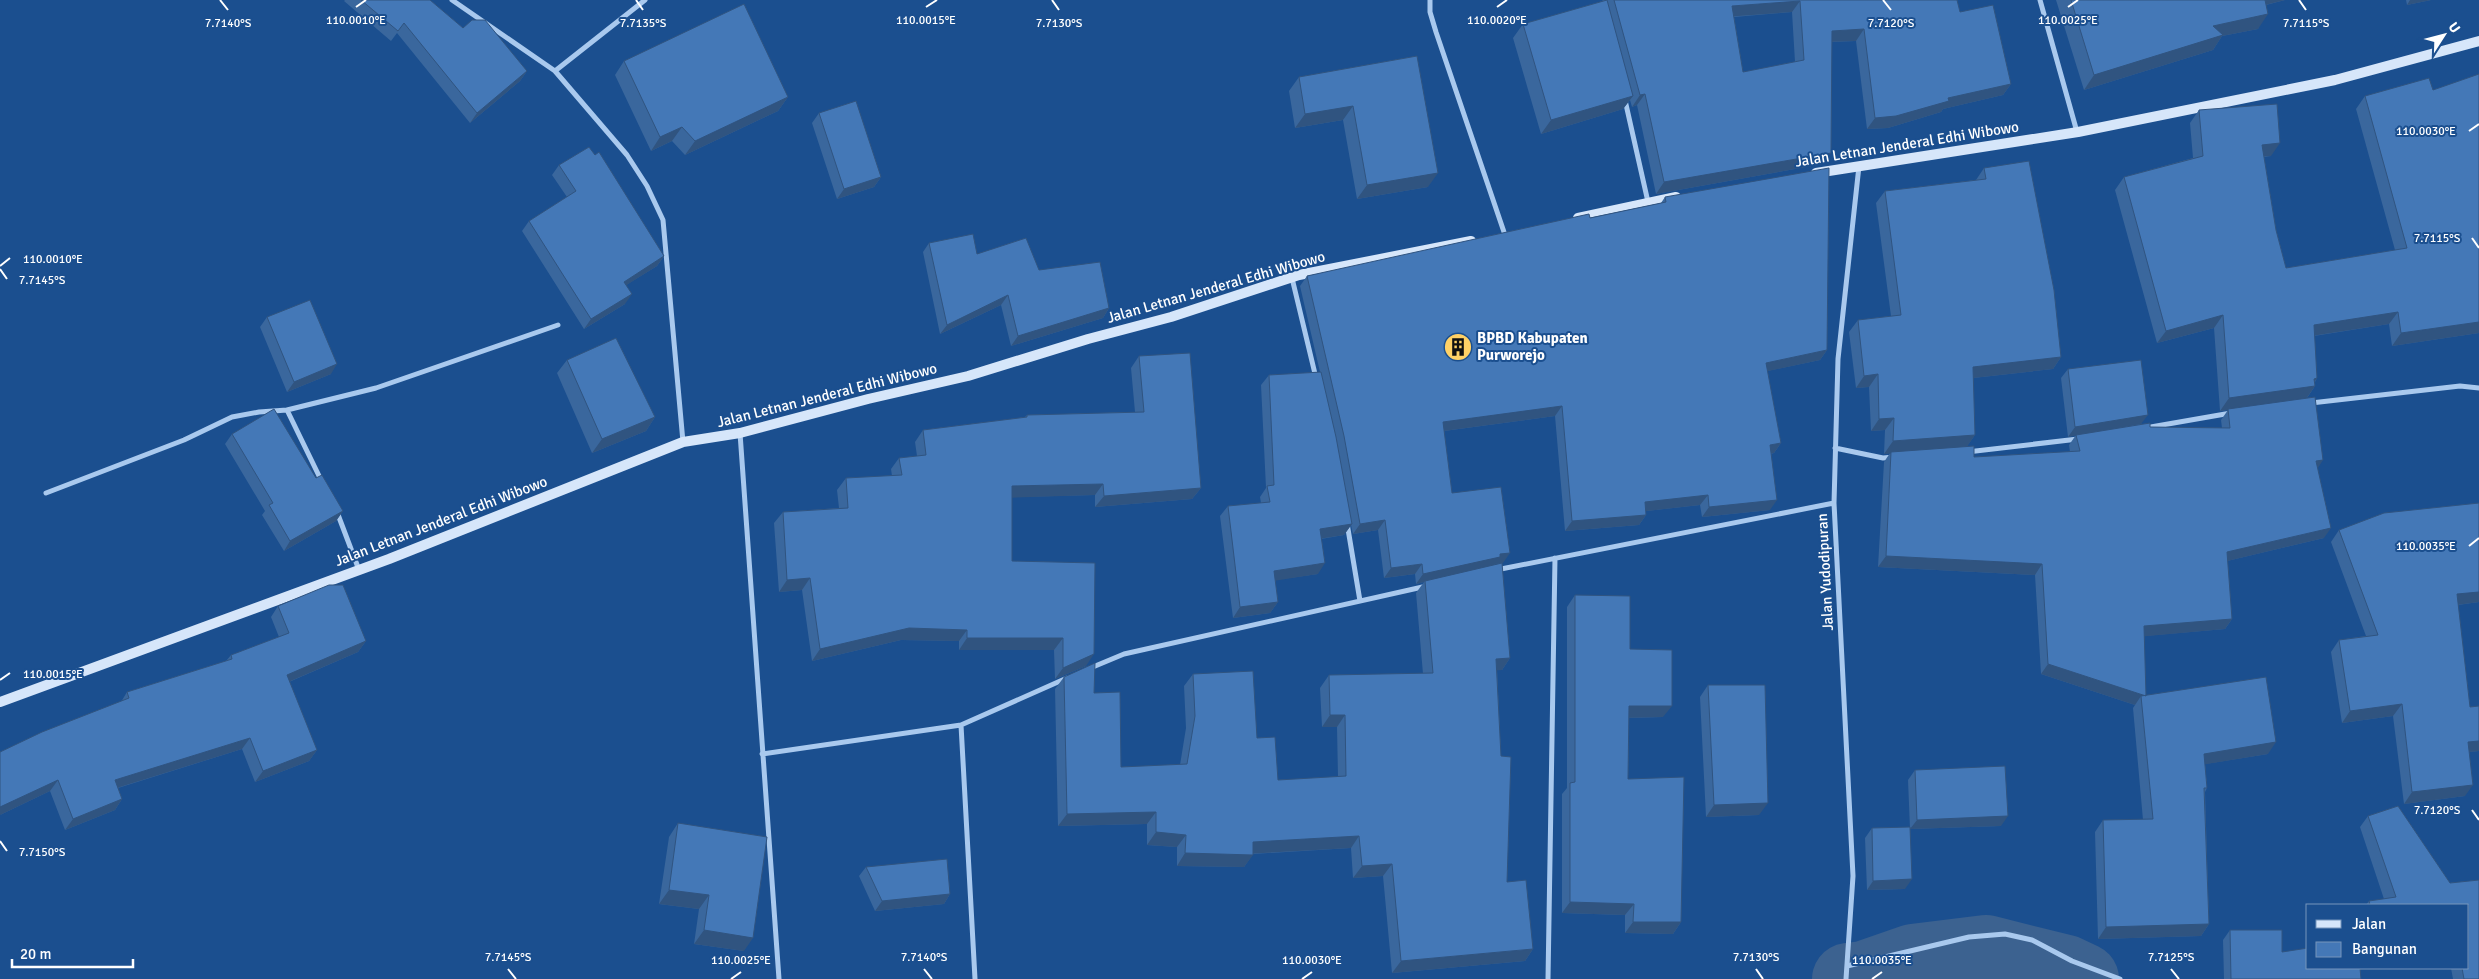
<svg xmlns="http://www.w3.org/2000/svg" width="2479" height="979" viewBox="0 0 2479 979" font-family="Signika,sans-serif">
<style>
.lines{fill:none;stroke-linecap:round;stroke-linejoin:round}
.river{stroke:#3c6290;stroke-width:72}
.street{stroke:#a9c9ee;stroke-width:5}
.secondary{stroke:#d6e6fa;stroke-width:10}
.wall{fill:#3a679d;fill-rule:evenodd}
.shaded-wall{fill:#305480}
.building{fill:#4478b7;stroke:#305480;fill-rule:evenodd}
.ticks{fill:none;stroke:#fff;stroke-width:2}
.labels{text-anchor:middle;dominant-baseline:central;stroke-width:4;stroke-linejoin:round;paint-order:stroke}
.street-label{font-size:15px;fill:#fff;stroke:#1b4f8f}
.poi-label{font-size:15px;font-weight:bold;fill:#fff;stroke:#1b4f8f;text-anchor:start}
.ticks-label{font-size:12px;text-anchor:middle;fill:#fff;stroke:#1b4f8f;stroke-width:4;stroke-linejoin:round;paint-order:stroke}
</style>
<rect width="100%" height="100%" fill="#1b4f8f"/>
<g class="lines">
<path class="river" d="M 1848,979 L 1864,977 L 1913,960 L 1986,951 L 2066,971 L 2083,979"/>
<path class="street" d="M 452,0 L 555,71 L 627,155 L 647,186 L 663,220 L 683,442
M 1430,0 L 1430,12 L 1436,32 L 1505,235
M 2040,0 L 2077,132
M 555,71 L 645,0
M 1625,100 L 1648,202
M 1292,278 L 1316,378
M 2311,403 L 2460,386 L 2479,388
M 2145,428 L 2231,413
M 740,433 L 779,979
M 1835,448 L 1883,458 L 1894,457
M 1967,452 L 2078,439
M 322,482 L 287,410 L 376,388 L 558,325
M 46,493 L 184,440 L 232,417 L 259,412 L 287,410
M 337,512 L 359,570
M 1347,523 L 1360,601
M 1496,570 L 1834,503
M 1088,669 L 1124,654 L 1427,586
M 961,725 L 975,979
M 762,754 L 961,725 L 1067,678
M 1847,966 L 1969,937 L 2005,934 L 2032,940 L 2072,961 L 2120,979
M 1548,979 L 1555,558
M 1846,979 L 1853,876 L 1834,503 L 1838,359 L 1859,166"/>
<path class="secondary" d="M 1816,173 L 2078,132 L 2335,80 L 2479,41
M 1578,218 L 1676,197
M 0,702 L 389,559 L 683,442 L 740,433 L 868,399 L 968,376 L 1088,339 L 1171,317 L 1299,275 L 1471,241"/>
</g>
<path class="wall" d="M 345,0 L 430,0 L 463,28 L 527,71 L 520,81 L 470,123 L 397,33 L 391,41 L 344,1 Z
M 1602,0 L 1957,0 L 1960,12 L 2011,84 L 2003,95 L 1943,109 L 1941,112 L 1888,128 L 1867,129 L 1856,41 L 1832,42 L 1823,164 L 1656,194 L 1637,105 L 1632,107 L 1630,100 L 1623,109 L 1541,134 L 1513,38 L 1523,24 L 1603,1 ZM 1792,12 L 1795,62 L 1743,72 L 1734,17 Z
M 2056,0 L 2285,0 L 2266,5 L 2258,29 L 2222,36 L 2213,50 L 2084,90 Z
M 2406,0 L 2431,0 L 2407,5 Z
M 1417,56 L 1428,187 L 1357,199 L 1343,120 L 1295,128 L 1289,91 L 1299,77 Z
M 624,61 L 788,97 L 778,111 L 685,155 L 672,141 L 651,151 L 615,75 Z
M 2365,96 L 2479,333 L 2392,346 L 2389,324 L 2314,336 L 2317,378 L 2315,382 L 2315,386 L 2307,398 L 2318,469 L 2324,538 L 2227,561 L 2232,619 L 2225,629 L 2144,636 L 2146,696 L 2268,754 L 2205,764 L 2207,788 L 2205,792 L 2209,924 L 2201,936 L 2098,939 L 2095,832 L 2103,820 L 2143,820 L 2133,708 L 2135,705 L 2041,674 L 2035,575 L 1878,567 L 1884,462 L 1890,453 L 1884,454 L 1885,430 L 1871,431 L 1869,387 L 1856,388 L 1849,332 L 1858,320 L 1891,316 L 1876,203 L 1885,191 L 1976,180 L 1984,168 L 2061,357 L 2053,369 L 1973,378 L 1975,435 L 1967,446 L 1974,457 L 2070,452 L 2069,445 L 2076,435 L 2068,437 L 2061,378 L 2068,369 L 2142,424 L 2150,427 L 2222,428 L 2221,420 L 2228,410 L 2220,411 L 2214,328 L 2157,343 L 2115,190 L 2124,177 L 2193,158 L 2190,123 L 2199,110 L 2271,156 L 2264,157 L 2276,230 L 2286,268 L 2395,250 L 2356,109 Z
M 819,113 L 881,177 L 874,187 L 837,199 L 812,123 Z
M 559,165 L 664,256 L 657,266 L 626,285 L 625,304 L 584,329 L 522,231 L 529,221 L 567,197 L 552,175 Z
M 1665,197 L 1827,350 L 1820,360 L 1767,371 L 1781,443 L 1774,453 L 1771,454 L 1770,510 L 1702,517 L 1700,505 L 1646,511 L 1646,515 L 1639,525 L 1565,531 L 1555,416 L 1444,431 L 1452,493 L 1503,563 L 1495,564 L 1494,565 L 1510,658 L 1502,670 L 1497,670 L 1507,882 L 1533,949 L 1525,961 L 1392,973 L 1383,876 L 1353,878 L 1351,848 L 1253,854 L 1244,867 L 1177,866 L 1177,847 L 1147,845 L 1147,824 L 1058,826 L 1055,689 L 1064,677 L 1094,693 L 1121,767 L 1180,765 L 1186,728 L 1184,686 L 1193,674 L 1257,738 L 1278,780 L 1338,777 L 1337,727 L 1322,727 L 1320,688 L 1329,675 L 1423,674 L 1416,593 L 1424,582 L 1416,584 L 1415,574 L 1384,578 L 1378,530 L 1353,534 L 1351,525 L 1344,535 L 1321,539 L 1318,574 L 1275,580 L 1278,602 L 1270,613 L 1233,618 L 1220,516 L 1228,506 L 1261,503 L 1260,497 L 1266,488 L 1261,385 L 1269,375 L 1320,372 L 1300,286 L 1307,276 L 1661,203 Z
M 929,243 L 977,254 L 1039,270 L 1109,308 L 1103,318 L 1011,346 L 1001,305 L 940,334 L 923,252 Z
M 267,317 L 331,374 L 287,392 L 260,327 Z
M 1139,356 L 1201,488 L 1192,499 L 1095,507 L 1095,495 L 1012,497 L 1012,561 L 1086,666 L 1055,679 L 1054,650 L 959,650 L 959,641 L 901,640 L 812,661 L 802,590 L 779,592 L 774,523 L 783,512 L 839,508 L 837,490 L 846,478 L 892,476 L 891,469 L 899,458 L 917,456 L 915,442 L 923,430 L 1025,417 L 1027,415 L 1135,412 L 1131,368 Z
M 567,360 L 655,417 L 646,431 L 592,453 L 557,373 Z
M 232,434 L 316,478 L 343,511 L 336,521 L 284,551 L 262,515 L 265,511 L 225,444 Z
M 2339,530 L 2479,602 L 2458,605 L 2470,707 L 2479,751 L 2469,752 L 2465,796 L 2404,804 L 2393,716 L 2342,723 L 2331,652 L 2339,640 L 2366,636 L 2331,542 Z
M 1575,595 L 1630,649 L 1663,717 L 1629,718 L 1628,779 L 1681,922 L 1673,934 L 1625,933 L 1625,915 L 1562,913 L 1562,794 L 1567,788 L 1567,607 Z
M 278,606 L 366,641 L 358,652 L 289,682 L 317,750 L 309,761 L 255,782 L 242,749 L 118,788 L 122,799 L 115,810 L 65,830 L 50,791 L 0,815 L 121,702 L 127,692 L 226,661 L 231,655 L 279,637 L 271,617 Z
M 1708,685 L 1759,815 L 1706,817 L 1700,697 Z
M 1915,770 L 2001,826 L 1910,829 L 1908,780 Z
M 2398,806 L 2450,883 L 2479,880 L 2479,979 L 2453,979 L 2451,968 L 2468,968 L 2468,905 L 2366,905 L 2369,901 L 2384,899 L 2360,827 L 2368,816 Z
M 678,823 L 744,951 L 694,944 L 699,909 L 659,904 L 669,837 Z
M 1872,828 L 1905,889 L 1867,890 L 1865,838 Z
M 866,867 L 950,894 L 944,904 L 875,911 L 859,876 Z
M 2230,930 L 2282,952 L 2361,979 L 2224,979 L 2223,940 Z"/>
<path class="shaded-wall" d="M 2258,0 L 2285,0 L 2253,8 Z
M 2410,0 L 2431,0 L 2407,5 Z
M 1800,1 L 1792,12 L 1724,17 L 1732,6 Z
M 2268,14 L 2258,29 L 2222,36 L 2213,50 L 2084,90 L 2094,75 L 2213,26 Z
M 1864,29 L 1856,41 L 1824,42 L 1832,31 Z
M 527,71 L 520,81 L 470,123 L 477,113 Z
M 2011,84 L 2003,95 L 1943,109 L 1941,112 L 1888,128 L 1867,129 L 1875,118 L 1948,98 Z
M 1645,94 L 1637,105 L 1632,107 L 1640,95 Z
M 1633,96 L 1623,109 L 1541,134 L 1551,120 Z
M 788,97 L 778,111 L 685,155 L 695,141 Z
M 1353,106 L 1343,120 L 1295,128 L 1305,114 Z
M 682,127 L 672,141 L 651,151 L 660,137 Z
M 2280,143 L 2271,156 L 2253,157 L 2262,145 Z
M 1831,153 L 1823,164 L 1656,194 L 1664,182 Z
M 1438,173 L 1428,187 L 1357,199 L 1367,185 Z
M 881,177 L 874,187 L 837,199 L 844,189 Z
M 664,256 L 657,266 L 617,291 L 624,282 Z
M 632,294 L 625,304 L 584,329 L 591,319 Z
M 1008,295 L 1001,305 L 940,334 L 947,325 Z
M 1109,308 L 1103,318 L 1011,346 L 1018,336 Z
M 2398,312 L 2389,324 L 2305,337 L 2314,325 Z
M 2223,315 L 2214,328 L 2157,343 L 2166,331 Z
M 2479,322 L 2479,333 L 2392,346 L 2401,333 Z
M 1827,350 L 1820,360 L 1759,373 L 1766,363 Z
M 2061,357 L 2053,369 L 1964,379 L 1973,367 Z
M 337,364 L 331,374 L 287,392 L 294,382 Z
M 1878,374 L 1869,387 L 1856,388 L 1864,376 Z
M 2317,378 L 2311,387 L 2315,386 L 2306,399 L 2220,411 L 2229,398 Z
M 1562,406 L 1555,416 L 1436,432 L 1443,422 Z
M 2148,415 L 2141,424 L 2068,437 L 2075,427 Z
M 655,417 L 646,431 L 592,453 L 602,439 Z
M 1894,418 L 1885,430 L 1871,431 L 1879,419 Z
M 1975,435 L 1966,448 L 1884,454 L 1893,441 Z
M 1781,443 L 1774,453 L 1763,455 L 1770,445 Z
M 2323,460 L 2316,471 L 2316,461 Z
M 1103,484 L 1095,495 L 1004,498 L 1012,486 Z
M 1201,488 L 1192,499 L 1095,507 L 1104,496 Z
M 1708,495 L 1700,505 L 1638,512 L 1645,502 Z
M 1777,500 L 1770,510 L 1702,517 L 1709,507 Z
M 343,511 L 336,521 L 284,551 L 290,541 Z
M 1646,515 L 1639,525 L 1565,531 L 1572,521 Z
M 1385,520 L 1378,530 L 1353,534 L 1360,524 Z
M 1352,524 L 1344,535 L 1312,540 L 1320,529 Z
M 2331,528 L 2324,538 L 2219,563 L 2227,552 Z
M 1510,553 L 1503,563 L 1495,564 L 1493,567 L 1425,581 L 1424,582 L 1416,584 L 1423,574 L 1500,554 Z
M 1886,556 L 2042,564 L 2035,575 L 1878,567 Z
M 1325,563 L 1318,574 L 1266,582 L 1274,571 Z
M 1422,564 L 1415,574 L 1384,578 L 1391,568 Z
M 810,578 L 802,590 L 779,592 L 787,580 Z
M 2479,592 L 2479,602 L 2449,606 L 2457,594 Z
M 1278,602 L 1270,613 L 1233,618 L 1240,607 Z
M 2232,619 L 2225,629 L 2137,637 L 2144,626 Z
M 909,628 L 967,630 L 959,641 L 901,640 L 812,661 L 820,649 Z
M 967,638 L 1063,638 L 1054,650 L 959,650 Z
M 366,641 L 358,652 L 279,686 L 287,675 Z
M 1094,654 L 1086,666 L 1055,679 L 1063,668 Z
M 1510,658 L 1502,670 L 1488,671 L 1496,659 Z
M 2048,664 L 2146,696 L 2141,696 L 2135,705 L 2041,674 Z
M 2402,704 L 2393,716 L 2342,723 L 2350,711 Z
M 1629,706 L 1672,706 L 1663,717 L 1621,718 Z
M 1330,715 L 1345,715 L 1337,727 L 1322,727 Z
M 250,738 L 242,749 L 107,791 L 115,780 Z
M 2479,741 L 2479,751 L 2460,753 L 2468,742 Z
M 2276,742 L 2268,754 L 2195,766 L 2204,754 Z
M 317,750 L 309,761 L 255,782 L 263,771 Z
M 58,780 L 50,791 L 0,815 L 0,807 Z
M 2473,785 L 2465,796 L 2404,804 L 2412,792 Z
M 122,799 L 115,810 L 65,830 L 73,819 Z
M 1768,803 L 1759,815 L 1706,817 L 1714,805 Z
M 1156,812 L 1147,824 L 1058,826 L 1067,814 Z
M 2008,816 L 2001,826 L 1910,829 L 1917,820 Z
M 1156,832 L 1186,835 L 1177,847 L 1147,845 Z
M 1359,836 L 1351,848 L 1245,854 L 1253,842 Z
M 1185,853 L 1253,855 L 1244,867 L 1177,866 Z
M 1392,864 L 1383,876 L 1353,878 L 1362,866 Z
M 1912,879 L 1905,889 L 1867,890 L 1873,881 Z
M 669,890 L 709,895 L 699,909 L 659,904 Z
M 950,894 L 944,904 L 875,911 L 882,901 Z
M 1570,902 L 1634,904 L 1625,915 L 1562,913 Z
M 1633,922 L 1681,922 L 1673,934 L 1625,933 Z
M 2209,924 L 2201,936 L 2098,939 L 2106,927 Z
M 704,930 L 753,938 L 744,951 L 694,944 Z
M 1533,949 L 1525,961 L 1392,973 L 1401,961 Z"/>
<path class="building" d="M 361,0 L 430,0 L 463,28 L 472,20 L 485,20 L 527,71 L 477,113 L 404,23 L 398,31 Z
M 1607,0 L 1633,96 L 1551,120 L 1523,24 Z
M 1614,0 L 1957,0 L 1960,12 L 1993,5 L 2011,84 L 1948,98 L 1949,101 L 1896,116 L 1875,118 L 1864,29 L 1832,31 L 1831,153 L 1664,182 L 1645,94 L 1640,95 ZM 1800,1 L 1804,60 L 1743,72 L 1732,6 Z
M 2071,0 L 2265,0 L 2268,14 L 2213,26 L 2223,35 L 2094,75 Z
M 744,4 L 788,97 L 695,141 L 682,127 L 660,137 L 624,61 Z
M 1417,56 L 1438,173 L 1367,185 L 1353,106 L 1305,114 L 1299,77 Z
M 2479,74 L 2479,322 L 2401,333 L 2398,312 L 2314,325 L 2317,378 L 2314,379 L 2315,386 L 2229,398 L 2223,315 L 2166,331 L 2124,177 L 2203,156 L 2199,110 L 2277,104 L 2280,143 L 2262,145 L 2276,230 L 2286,268 L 2407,248 L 2365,96 L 2429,78 L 2433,90 Z
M 856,101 L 881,177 L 844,189 L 819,113 Z
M 589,147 L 595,155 L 599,152 L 664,256 L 624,282 L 632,294 L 591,319 L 529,221 L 576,191 L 559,165 Z
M 2029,161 L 2054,290 L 2061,357 L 1973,367 L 1975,435 L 1893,441 L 1894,418 L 1879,419 L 1878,374 L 1864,376 L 1858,320 L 1901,315 L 1885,191 L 1986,179 L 1984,168 Z
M 1829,168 L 1827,350 L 1766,363 L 1781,443 L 1770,445 L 1777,500 L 1709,507 L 1708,495 L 1645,502 L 1646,515 L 1572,521 L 1562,406 L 1443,422 L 1452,493 L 1501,487 L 1510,553 L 1500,554 L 1500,557 L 1423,574 L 1422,564 L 1391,568 L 1385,520 L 1360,524 L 1344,436 L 1307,276 L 1589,214 L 1590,218 L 1666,202 L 1665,197 Z
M 973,234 L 977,254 L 1026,238 L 1039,270 L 1100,262 L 1109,308 L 1018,336 L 1008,295 L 947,325 L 929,243 Z
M 310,300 L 337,364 L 294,382 L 267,317 Z
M 616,338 L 655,417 L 602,439 L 567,360 Z
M 1190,353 L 1201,488 L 1104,496 L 1103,484 L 1012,486 L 1012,561 L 1095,563 L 1094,654 L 1063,668 L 1063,638 L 967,638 L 967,630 L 909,628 L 820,649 L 810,578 L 787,580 L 783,512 L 848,508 L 846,478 L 902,475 L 899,458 L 926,455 L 923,430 L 1027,417 L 1027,415 L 1144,412 L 1139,356 Z
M 2141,360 L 2148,415 L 2075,427 L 2068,369 Z
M 1321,372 L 1336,437 L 1352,524 L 1320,529 L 1325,563 L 1274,571 L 1278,602 L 1240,607 L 1228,506 L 1270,502 L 1267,486 L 1274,485 L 1269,375 Z
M 2315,397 L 2323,460 L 2316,461 L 2331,528 L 2227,552 L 2232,619 L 2144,626 L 2146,696 L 2048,664 L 2042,564 L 1886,556 L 1891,452 L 1974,446 L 1974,457 L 2080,451 L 2076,435 L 2150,423 L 2150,427 L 2230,428 L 2228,409 Z
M 274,409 L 316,478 L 322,475 L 343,511 L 290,541 L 269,505 L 273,503 L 232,434 Z
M 2479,503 L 2479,592 L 2457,594 L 2470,707 L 2479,706 L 2479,741 L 2468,742 L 2473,785 L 2412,792 L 2402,704 L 2350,711 L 2339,640 L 2378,635 L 2339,530 L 2384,513 Z
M 1502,563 L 1510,658 L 1496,659 L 1501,756 L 1511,757 L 1507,882 L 1526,880 L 1533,949 L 1401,961 L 1392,864 L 1362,866 L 1359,836 L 1253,842 L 1253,855 L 1185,853 L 1186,835 L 1156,832 L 1156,812 L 1067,814 L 1064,677 L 1095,663 L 1094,693 L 1120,692 L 1121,767 L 1187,764 L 1195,716 L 1193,674 L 1253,671 L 1257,738 L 1275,737 L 1278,780 L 1346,776 L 1345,715 L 1330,715 L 1329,675 L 1433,673 L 1425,581 Z
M 329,585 L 343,585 L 366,641 L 287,675 L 317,750 L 263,771 L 250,738 L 115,780 L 122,799 L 73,819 L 58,780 L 0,807 L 0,752 L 42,732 L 129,698 L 127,692 L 232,659 L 231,655 L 289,633 L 278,606 Z
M 1575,595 L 1630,596 L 1630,649 L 1672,650 L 1672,706 L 1629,706 L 1628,779 L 1684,777 L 1681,922 L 1633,922 L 1634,904 L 1570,902 L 1570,783 L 1575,782 Z
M 2266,677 L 2276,742 L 2204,754 L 2207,788 L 2204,788 L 2209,924 L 2106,927 L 2103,820 L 2153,819 L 2141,696 Z
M 1708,685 L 1765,685 L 1768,803 L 1714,805 Z
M 2005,766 L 2008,816 L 1917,820 L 1915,770 Z
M 2398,806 L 2450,883 L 2479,880 L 2479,979 L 2464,979 L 2462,968 L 2468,968 L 2468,905 L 2370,905 L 2369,901 L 2396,897 L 2368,816 Z
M 678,823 L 767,837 L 753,938 L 704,930 L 709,895 L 669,890 Z
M 1910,827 L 1912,879 L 1873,881 L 1872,828 Z
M 947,859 L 950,894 L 882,901 L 866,867 Z
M 2230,930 L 2282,930 L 2282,952 L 2308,948 L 2308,968 L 2360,968 L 2361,979 L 2231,979 Z"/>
<path class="ticks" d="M 220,0 L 228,10M 636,0 L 643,10M 1052,0 L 1059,10M 1883,0 L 1891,10M 2299,0 L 2306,10M 356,7 L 366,0M 926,7 L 937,0M 1497,7 L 1507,0M 2068,7 L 2078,0M 2469,131 L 2479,124M 2472,238 L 2479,248M 0,266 L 10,258M 0,269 L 7,279M 2469,546 L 2479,538M 0,680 L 10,673M 2472,810 L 2479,820M 0,841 L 7,851M 508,969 L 516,979M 924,969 L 932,979M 1756,969 L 1763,979M 2171,969 L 2179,979M 731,979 L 741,972M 1302,979 L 1312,972M 1872,979 L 1882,972"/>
<defs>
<symbol id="building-disc" viewBox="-11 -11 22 22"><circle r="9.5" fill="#ffd166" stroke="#1b4f8f"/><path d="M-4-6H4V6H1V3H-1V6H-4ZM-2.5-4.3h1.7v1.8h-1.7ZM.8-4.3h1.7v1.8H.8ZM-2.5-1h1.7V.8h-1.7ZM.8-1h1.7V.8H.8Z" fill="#111"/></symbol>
</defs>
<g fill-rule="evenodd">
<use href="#building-disc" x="1442" y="331" width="32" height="32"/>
</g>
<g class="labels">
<g class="street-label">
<text transform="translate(1907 144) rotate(-9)">Jalan Letnan Jenderal Edhi Wibowo</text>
<text transform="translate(1216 287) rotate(-16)">Jalan Letnan Jenderal Edhi Wibowo</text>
<text transform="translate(827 395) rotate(-14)">Jalan Letnan Jenderal Edhi Wibowo</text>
<text transform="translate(441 521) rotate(-21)">Jalan Letnan Jenderal Edhi Wibowo</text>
<text transform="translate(1825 572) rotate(-93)">Jalan Yudodipuran</text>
</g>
<g class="poi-label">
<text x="1477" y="338">BPBD Kabupaten<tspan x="1477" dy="17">Purworejo</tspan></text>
</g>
</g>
<g class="ticks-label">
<text x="926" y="24">110.0015°E</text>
<text x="2068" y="24">110.0025°E</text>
<text x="356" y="24">110.0010°E</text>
<text x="1497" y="24">110.0020°E</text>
<text x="228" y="27">7.7140°S</text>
<text x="643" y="27">7.7135°S</text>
<text x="1059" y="27">7.7130°S</text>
<text x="1891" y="27">7.7120°S</text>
<text x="2306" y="27">7.7115°S</text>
<text x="2426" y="135">110.0030°E</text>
<text x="2437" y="242">7.7115°S</text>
<text x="53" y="263">110.0010°E</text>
<text x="42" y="284">7.7145°S</text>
<text x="2426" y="550">110.0035°E</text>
<text x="53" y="678">110.0015°E</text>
<text x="2437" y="814">7.7120°S</text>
<text x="42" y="856">7.7150°S</text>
<text x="508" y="961">7.7145°S</text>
<text x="924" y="961">7.7140°S</text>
<text x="1756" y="961">7.7130°S</text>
<text x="2171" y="961">7.7125°S</text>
<text x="741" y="964">110.0025°E</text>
<text x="1312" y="964">110.0030°E</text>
<text x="1882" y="964">110.0035°E</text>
</g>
<rect x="2306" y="904" width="162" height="65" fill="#1b4f8f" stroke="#7695bc"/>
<rect x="2316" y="920" width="25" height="8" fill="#d6e6fa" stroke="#7695bc"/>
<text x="2352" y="929" font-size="15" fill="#ffffff">Jalan</text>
<rect x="2316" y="942" width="25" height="15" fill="#4478b7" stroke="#7695bc"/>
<text x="2352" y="954" font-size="15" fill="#ffffff">Bangunan</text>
<g transform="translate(2444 35) rotate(54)" stroke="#1b4f8f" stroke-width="4" paint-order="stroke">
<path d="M0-4L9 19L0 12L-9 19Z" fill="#ffffff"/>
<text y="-8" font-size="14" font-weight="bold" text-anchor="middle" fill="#ffffff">U</text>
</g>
<path d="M12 959v8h121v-8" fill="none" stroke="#ffffff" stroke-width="2.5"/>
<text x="20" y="959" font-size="15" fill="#ffffff" stroke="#1b4f8f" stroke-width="4" paint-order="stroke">20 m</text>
</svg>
